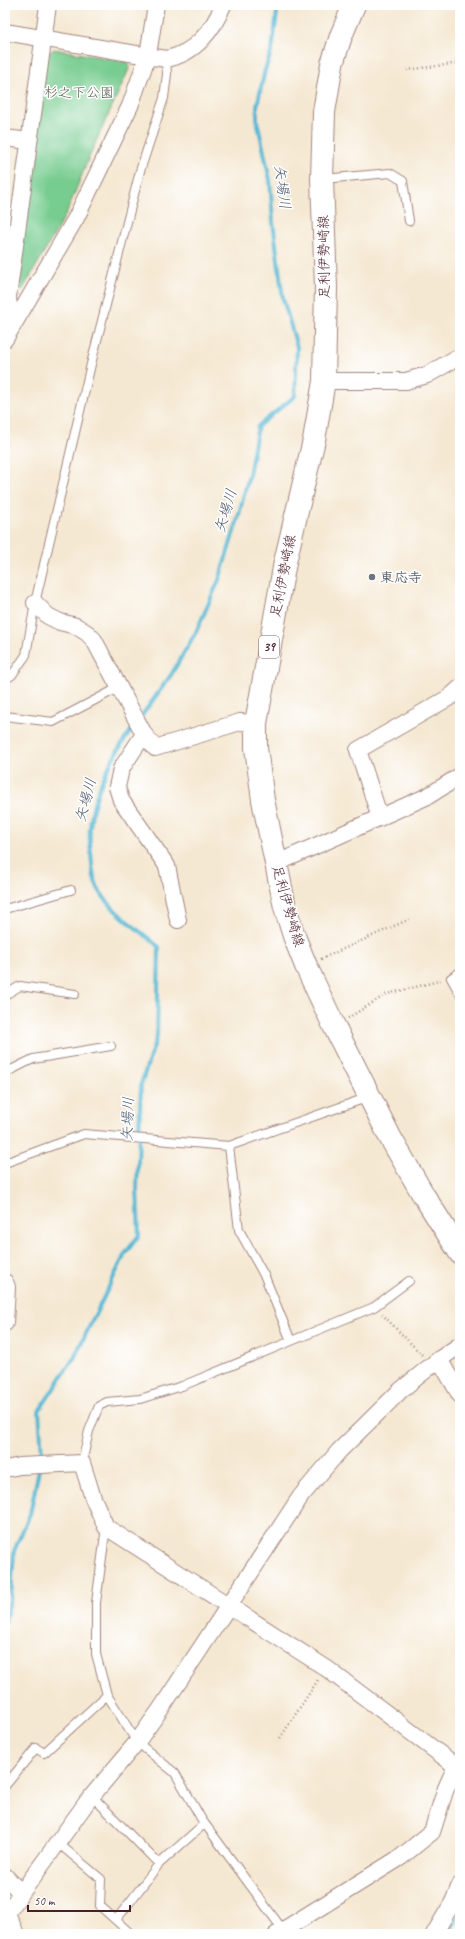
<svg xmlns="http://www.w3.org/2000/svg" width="465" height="1939" viewBox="0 0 465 1939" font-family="Caveat,'Klee One',sans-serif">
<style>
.green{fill:#77cc90;stroke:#60765e}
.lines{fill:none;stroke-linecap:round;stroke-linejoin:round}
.stream{stroke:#55b8d4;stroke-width:4}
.lane-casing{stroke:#a0847e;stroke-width:10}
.street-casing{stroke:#a0847e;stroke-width:18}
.primary-casing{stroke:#a0847e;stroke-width:24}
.path{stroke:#a0847e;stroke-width:2.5;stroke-dasharray:1 3;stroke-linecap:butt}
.lane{stroke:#fff;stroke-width:8}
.street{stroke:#fff;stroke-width:16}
.primary{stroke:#fff;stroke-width:22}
.worship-dot{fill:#6b7280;stroke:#fff;stroke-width:1.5}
.labels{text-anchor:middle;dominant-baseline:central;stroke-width:3;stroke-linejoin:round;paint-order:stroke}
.shield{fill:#fff;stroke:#80626b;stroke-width:1}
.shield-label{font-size:13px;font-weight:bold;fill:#4a1f2b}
.park-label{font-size:14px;fill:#5a5c4e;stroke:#fff}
.street-label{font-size:14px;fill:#4a1f2b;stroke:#fff}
.worship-label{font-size:14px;font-weight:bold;fill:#5b616d;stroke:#fff;text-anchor:start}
.water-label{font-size:15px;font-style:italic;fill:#4e5c6f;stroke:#fff}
</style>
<rect width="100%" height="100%" fill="#fff"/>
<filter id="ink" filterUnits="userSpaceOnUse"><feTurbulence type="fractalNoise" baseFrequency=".025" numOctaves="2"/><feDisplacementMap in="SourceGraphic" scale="8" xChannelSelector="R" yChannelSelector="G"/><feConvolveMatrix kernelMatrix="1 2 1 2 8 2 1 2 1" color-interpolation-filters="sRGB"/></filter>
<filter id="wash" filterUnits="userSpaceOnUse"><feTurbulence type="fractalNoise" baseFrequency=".012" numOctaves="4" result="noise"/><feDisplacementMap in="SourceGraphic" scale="16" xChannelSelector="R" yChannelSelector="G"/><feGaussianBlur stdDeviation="0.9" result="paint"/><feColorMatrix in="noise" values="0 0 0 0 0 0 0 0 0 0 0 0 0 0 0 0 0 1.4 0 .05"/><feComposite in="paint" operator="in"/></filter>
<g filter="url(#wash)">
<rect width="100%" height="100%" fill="#f5e8d2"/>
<path class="green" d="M 54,49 L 128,62 L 130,67 L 93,148 L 66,214 L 23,289 L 15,290 L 47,54 Z"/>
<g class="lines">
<path class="stream" d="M 140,718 L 171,675 L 196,632 L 219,580 L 237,522 L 249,475 L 258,426 L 295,396 L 297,347 L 283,299 L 273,222 L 270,180 L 257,120 L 257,106 L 265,70 L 272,50 L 278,5
M 41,1462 L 42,1454 L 39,1411 L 74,1358 L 125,1254 L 139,1235 L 137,1188 L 141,1084 L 157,1036 L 159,947 C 140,930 118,917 103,896 C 93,883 92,868 91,852 C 90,844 89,836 90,828 C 93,790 113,755 135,725
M 5,1622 L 11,1596 L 14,1551 L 30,1514 L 39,1469
M 447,1934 L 460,1916"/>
</g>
</g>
<g filter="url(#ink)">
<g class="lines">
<defs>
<path id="lane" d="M 323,179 L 390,173 L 403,181 L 409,221
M 5,680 L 12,675 L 26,655 L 35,603 L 92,360 L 140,171 L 164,98 L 167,74 L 166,59
M 5,716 L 53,722 L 120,687
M 5,909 L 71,890
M 460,972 L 451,978 L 460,994
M 5,995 L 20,986 L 75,994
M 5,1073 L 33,1059 L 111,1046
M 229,1146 L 239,1230 L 265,1277 L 291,1341
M 5,1163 L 84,1134 L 229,1146 L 369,1097
M 82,1463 L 89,1431 L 99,1406 L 107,1402 L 140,1399 L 182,1386 L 374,1307 L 409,1281
M 106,1527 L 96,1603 L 96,1654 L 107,1695 L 137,1742 L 175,1773 L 202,1820 L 283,1930
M 5,1786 L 36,1748 L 44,1753 L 107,1695
M 92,1796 L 159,1864
M 58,1843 L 101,1879 L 100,1906 L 131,1934
M 116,1920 L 159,1864 L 204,1824"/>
<path id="street" d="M 5,32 L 166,59 C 194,54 213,31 223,5
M 5,138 L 29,141
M 16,318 L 9,306 L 8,297 L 48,5
M 5,339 L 76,218 L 130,106 L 148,55 L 156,5
M 324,381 L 406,381 L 427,375 L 460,356
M 35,603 L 48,616 L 60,622 L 76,626 L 87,633 L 94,640 L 144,734 L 155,748 L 240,722 L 256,723
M 144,734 L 121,769 L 117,787 L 121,800 L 167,866 L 178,920
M 380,818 L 358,750 L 450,697 L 460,688
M 275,864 L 428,796 L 460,776
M 5,1282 L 7,1287 L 5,1323
M 439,1359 L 460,1395
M 5,1469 L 20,1466 L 82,1463 L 93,1498 L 106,1527 L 326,1668 L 456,1766
M 5,1876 L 21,1893
M 16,1934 L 7,1913 L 87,1802 L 137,1742 L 160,1710 L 301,1496 L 339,1451 L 401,1390 L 437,1361 L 460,1345
M 277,1934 L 401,1857 L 432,1832 L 446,1788 L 456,1766 L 460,1764
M 434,1934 L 453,1902 L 460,1885"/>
<path id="primary" d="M 354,5 L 341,36 L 332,64 L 324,112 L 322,179 L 326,287 L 324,381 L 314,440 L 285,562 L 256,723 L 256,748 L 263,800 L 285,907 L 294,936 L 306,966 L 334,1026 L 390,1137 L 424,1196 L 460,1253"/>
</defs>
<use href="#lane" class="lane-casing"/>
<use href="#street" class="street-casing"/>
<use href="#primary" class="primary-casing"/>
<path class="path" d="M 407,70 L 460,63
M 321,959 L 412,918
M 348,1018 L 387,994 L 443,980
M 382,1314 L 422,1355
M 280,1738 L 318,1680"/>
<use href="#lane" class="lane"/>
<use href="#street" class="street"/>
<use href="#primary" class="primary"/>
</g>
</g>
<circle class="worship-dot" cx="372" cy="577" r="4"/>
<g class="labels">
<rect class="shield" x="259" y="636" width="20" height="22" rx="3"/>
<g class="shield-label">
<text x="269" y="647">39</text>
</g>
<g class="park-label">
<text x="79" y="92">杉之下公園</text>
</g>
<g class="street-label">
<text transform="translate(324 257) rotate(-91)">足利伊勢崎線</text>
<text transform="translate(283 576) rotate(-79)">足利伊勢崎線</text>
<text transform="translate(288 906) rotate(74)">足利伊勢崎線</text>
</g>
<g class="worship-label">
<text x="380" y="577">東応寺</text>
</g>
<g class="water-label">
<text transform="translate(282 187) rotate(82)">矢場川</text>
<text transform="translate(226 511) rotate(-74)">矢場川</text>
<text transform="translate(86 800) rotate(-75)">矢場川</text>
<text transform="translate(128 1119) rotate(-88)">矢場川</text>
</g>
</g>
<rect width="465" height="1939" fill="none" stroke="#fff" stroke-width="20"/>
<path d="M28 1905v6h102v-6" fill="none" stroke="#4a1f2b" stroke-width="2"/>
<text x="34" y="1905" font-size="12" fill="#4a1f2b" stroke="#ffffff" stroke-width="3" paint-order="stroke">50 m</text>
</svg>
